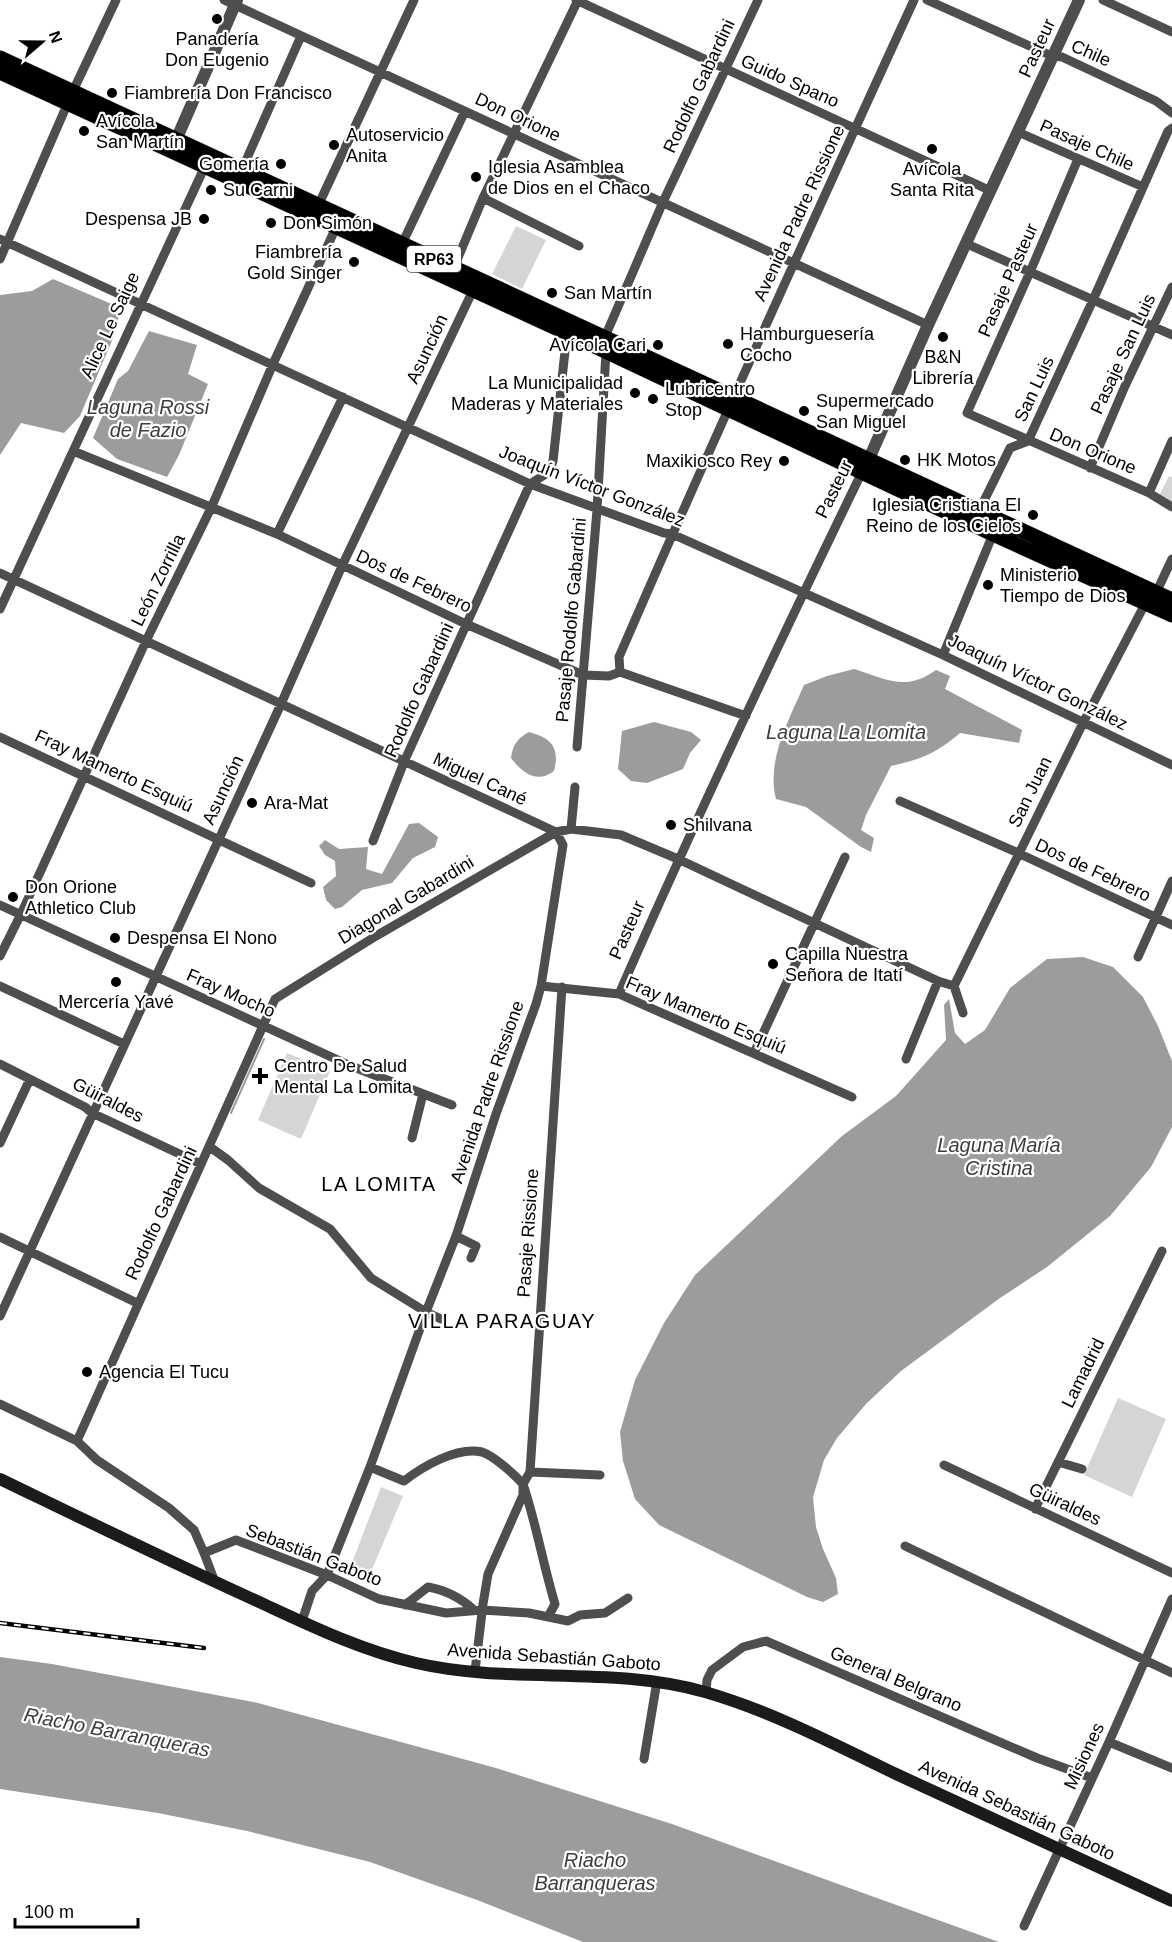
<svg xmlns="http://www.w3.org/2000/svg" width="1172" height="1942" viewBox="0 0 1172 1942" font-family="Arial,sans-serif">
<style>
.green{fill:#d5d5d5}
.water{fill:#9c9c9c}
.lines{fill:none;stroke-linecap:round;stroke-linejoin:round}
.stream{stroke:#9c9c9c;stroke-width:2}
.primary-casing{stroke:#dbdbdb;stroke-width:16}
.minor{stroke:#4e4e4e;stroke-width:9}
.tertiary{stroke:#4e4e4e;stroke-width:12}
.secondary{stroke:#1b1b1b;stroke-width:12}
.primary{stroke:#000;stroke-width:15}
.rail-casing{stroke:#000;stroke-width:4.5}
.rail{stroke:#fff;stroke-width:2;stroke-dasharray:7;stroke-linecap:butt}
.poi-dot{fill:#000;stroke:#fff;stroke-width:2}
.labels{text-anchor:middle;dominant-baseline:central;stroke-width:4.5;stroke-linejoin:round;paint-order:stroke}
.shield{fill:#fff;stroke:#4c4c4c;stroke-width:1.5}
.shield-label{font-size:16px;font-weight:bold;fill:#000}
.poi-label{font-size:18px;fill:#000;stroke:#fff;text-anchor:start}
.street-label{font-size:18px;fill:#000;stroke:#fff}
.water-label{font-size:20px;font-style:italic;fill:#3d3d3d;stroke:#fff}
.neighbourhood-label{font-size:20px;letter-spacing:1.5px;fill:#000;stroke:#fff}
</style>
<rect width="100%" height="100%" fill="#fff"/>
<path class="green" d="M 516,226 L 546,240 L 522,289 L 492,274 Z
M 1169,476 L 1172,477 L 1172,505 L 1158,498 Z
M 287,1053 L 330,1071 L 301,1139 L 258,1120 Z
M 1118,1398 L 1166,1419 L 1132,1497 L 1084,1475 Z
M 381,1487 L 403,1496 L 371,1572 L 350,1568 Z"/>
<path class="water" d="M 53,279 L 121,308 L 114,336 L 80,416 L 64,433 L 21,423 L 0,455 L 0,295 L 32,291 Z
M 149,331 L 197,345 L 188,374 L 208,384 L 179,455 L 167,477 L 117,459 L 93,438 L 118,379 L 128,371 Z
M 854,669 C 886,679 906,692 936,670 L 950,676 L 945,689 L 1022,730 L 1019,743 L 960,733 C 935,754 922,759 891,766 L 866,815 L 861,830 L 874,838 L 871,852 L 861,847 L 806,807 L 776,799 C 766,760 789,720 804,685 L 827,676 Z
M 654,722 L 691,732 L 701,740 L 690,753 L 683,769 L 647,783 L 631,781 L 618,769 L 622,731 Z
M 529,732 C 552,738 560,748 554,771 C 537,784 522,773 511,758 C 513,744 517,739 529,732 Z
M 419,823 L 438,837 L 435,847 L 413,858 L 392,883 L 362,890 L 342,907 L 335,909 L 326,900 L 323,887 L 336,876 L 335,861 L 325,855 L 319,846 L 325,840 L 339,849 L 368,847 L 366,869 L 382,874 L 409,824 Z
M 1083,957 L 1113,967 L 1143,997 L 1158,1026 L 1172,1061 L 1172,1127 L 1151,1167 L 1110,1216 L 1047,1267 L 1000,1298 L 901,1371 L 866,1404 L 837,1438 L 824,1460 L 813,1497 L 816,1527 L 823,1549 L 836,1578 L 838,1594 L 823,1602 L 807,1597 L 659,1525 L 635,1499 L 623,1461 L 620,1432 L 635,1380 L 664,1323 L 695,1275 L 842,1136 L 896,1096 L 946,1040 L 944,1005 L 949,999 L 955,1033 L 965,1044 L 985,1030 L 1010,988 L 1047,959 Z
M 0,1657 L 52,1664 L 258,1703 L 496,1768 L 672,1824 L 999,1942 L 583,1942 L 477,1900 L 370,1862 L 247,1831 L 158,1813 L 0,1789 Z"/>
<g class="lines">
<path class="stream" d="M 231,1113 L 264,1039"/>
<defs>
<path id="primary" d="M 0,58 L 1172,600
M 0,72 L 567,333 L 993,534 L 1172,615"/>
</defs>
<use href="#primary" class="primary-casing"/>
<path class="minor" d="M 224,0 L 928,325
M 576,0 L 991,191
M 927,0 L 1052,56 L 1062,57 L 1156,101 L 1172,113
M 1103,0 L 1172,32
M 1018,132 L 1143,187
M 1078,159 L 1030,272 L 967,413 L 1149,493 L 1172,507
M 240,174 L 301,36
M 483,198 L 579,246
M 317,208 L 414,0
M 0,239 L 530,484 L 664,533 L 672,534 L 943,655 L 1172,765
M 402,244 L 465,111
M 967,244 L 1172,335
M 0,259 L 73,91 L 116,0
M 452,272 L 483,198 L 578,0
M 73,451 L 277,534 L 466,624 L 583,675 L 609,676 L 620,672 L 746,716
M 1090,468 L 1125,386 L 1172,287
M 1149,493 L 1172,441
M 981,514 L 979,511 L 1010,448 L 1028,441 L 1093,300 L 1168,131 L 1172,128
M 277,534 L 343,397
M 0,573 L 556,832 L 571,829 L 621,835 L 678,859 L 938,981 L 954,986
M 0,609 L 206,164
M 943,655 L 993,534 L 991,531
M 620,672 L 619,657 C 714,437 814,218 914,0
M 0,737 L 311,883
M 577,747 L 597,510 L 606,352 L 605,337 L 663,202 L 758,0
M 900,801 L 1018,853 L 1172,925
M 571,829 L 575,787
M 373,841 L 404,762 L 530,484 L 549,472 L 553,461 L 567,333 L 569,329
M 0,905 L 351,1066 L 452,1105
M 0,956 L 21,914 L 146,641 L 212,506 L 273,364 L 338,223
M 1138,957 L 1172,881
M 0,986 L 124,1044
M 541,986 L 619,994 L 852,1097
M 619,994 C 696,818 778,645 862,472
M 963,1013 L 954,986 L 1083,723 L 1146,602 L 1156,593 L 1172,559
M 754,1053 L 845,857
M 906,1059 L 938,981
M 0,1064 L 85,1107 L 92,1113 L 201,1164
M 412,1138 L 423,1094
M 0,1143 L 30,1079
M 210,1147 L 228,1160 L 259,1188 L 330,1229 L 371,1278 L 426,1312 L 441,1319
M 456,1236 L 476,1246 L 471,1258
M 0,1237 L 137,1303
M 0,1316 L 281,704 L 342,566 L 475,286
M 0,1404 L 77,1441 L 97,1460 L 169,1508 L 194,1530 L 204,1553 L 236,1540 L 327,1575 L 379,1599 L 446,1613 L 482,1610 L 529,1613 L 568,1621 L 580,1615 L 605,1613 L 628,1598
M 77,1441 L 275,999 L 376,936 L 556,832 L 563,845 L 541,986 L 536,1004 L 496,1114 L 456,1236 L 426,1312 L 370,1467 L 327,1575 L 312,1591 L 302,1621
M 1058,1462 L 1082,1469
M 944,1465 L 1172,1573
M 370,1467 L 404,1481 C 422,1467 457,1446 482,1452 C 494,1456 514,1474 523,1484 L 523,1495 L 488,1574 L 483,1604 L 475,1671
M 530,1472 L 600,1475
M 1035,1509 L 1162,1251
M 905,1546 L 1172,1673
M 204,1553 L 215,1582
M 405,1605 L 428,1587 C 445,1590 462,1599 474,1610
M 548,1617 L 555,1604 C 543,1564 536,1523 523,1484 L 530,1472 L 562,987
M 706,1692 L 707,1680 L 712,1670 L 743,1647 L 766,1641 L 1037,1758 L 1092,1778
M 1109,1742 L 1172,1768
M 644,1759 L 657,1681
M 1024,1926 L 1109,1742 L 1172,1599"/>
<path class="tertiary" d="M 173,147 L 237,0
M 865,468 L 928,325 L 1079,0"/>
<path class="secondary" d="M 0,1479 C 85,1520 171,1562 257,1601 C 309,1625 360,1650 416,1663 C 511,1685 610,1665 705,1692 C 771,1711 834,1744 896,1774 C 988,1817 1080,1859 1172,1901"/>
<use href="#primary" class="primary"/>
<defs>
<path id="rail" d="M 0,1623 L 204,1648"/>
</defs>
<use href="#rail" class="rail-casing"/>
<use href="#rail" class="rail"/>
</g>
<g class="poi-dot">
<circle cx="217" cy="19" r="6"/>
<circle cx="112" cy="93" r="6"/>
<circle cx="84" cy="131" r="6"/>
<circle cx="334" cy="145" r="6"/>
<circle cx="932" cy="149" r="6"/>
<circle cx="281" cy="164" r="6"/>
<circle cx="476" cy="177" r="6"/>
<circle cx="211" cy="190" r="6"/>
<circle cx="204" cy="219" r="6"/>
<circle cx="271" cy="223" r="6"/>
<circle cx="354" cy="262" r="6"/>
<circle cx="552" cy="293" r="6"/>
<circle cx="943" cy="337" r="6"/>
<circle cx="728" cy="344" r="6"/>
<circle cx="658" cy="345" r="6"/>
<circle cx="635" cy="393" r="6"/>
<circle cx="653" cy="399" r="6"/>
<circle cx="804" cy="411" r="6"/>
<circle cx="905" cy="460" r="6"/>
<circle cx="784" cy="461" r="6"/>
<circle cx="1033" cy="515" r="6"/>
<circle cx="988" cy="585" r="6"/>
<circle cx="252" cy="803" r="6"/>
<circle cx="671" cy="825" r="6"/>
<circle cx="13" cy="897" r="6"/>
<circle cx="115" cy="938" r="6"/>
<circle cx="773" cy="964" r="6"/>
<circle cx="116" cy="982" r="6"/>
<path d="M257 1067h6v6h6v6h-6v6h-6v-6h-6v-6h6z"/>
<circle cx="87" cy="1372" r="6"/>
</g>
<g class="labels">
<rect class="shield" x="407" y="246" width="54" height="26" rx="4.5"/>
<g class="shield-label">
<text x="434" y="259">RP63</text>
</g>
<g class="poi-label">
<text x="217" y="39" text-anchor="middle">Panadería<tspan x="217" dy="21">Don Eugenio</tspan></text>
<text x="124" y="93">Fiambrería Don Francisco</text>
<text x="96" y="121">Avícola<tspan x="96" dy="21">San Martín</tspan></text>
<text x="346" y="135">Autoservicio<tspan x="346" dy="21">Anita</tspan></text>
<text x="269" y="164" text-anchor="end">Gomería</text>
<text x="488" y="167">Iglesia Asamblea<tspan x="488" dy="21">de Dios en el Chaco</tspan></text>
<text x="932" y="169" text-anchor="middle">Avícola<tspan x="932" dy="21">Santa Rita</tspan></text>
<text x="223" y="190">Su Carni</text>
<text x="192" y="219" text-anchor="end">Despensa JB</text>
<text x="283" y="223">Don Simón</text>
<text x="342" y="252" text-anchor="end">Fiambrería<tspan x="342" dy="21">Gold Singer</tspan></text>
<text x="564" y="293">San Martín</text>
<text x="740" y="334">Hamburguesería<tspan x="740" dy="21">Cocho</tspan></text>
<text x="646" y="345" text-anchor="end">Avícola Cari</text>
<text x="943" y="357" text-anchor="middle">B&amp;N<tspan x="943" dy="21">Librería</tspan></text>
<text x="623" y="383" text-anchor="end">La Municipalidad<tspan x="623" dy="21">Maderas y Materiales</tspan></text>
<text x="665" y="389">Lubricentro<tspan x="665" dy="21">Stop</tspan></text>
<text x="816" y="401">Supermercado<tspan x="816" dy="21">San Miguel</tspan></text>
<text x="917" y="460">HK Motos</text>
<text x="772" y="461" text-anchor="end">Maxikiosco Rey</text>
<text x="1021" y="505" text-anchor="end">Iglesia Cristiana El<tspan x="1021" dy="21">Reino de los Cielos</tspan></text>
<text x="1000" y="575">Ministerio<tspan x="1000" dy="21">Tiempo de Dios</tspan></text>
<text x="264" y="803">Ara-Mat</text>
<text x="683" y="825">Shilvana</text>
<text x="25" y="887">Don Orione<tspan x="25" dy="21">Athletico Club</tspan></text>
<text x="127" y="938">Despensa El Nono</text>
<text x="785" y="954">Capilla Nuestra<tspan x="785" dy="21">Señora de Itatí</tspan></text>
<text x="116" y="1002" text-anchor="middle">Mercería Yavé</text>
<text x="274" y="1066">Centro De Salud<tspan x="274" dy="21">Mental La Lomita</tspan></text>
<text x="99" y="1372">Agencia El Tucu</text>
</g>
<g class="street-label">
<text transform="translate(1037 48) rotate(-65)">Pasteur</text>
<text transform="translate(1091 53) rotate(24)">Chile</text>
<text transform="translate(790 81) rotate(24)">Guido Spano</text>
<text transform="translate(699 86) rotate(-65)">Rodolfo Gabardini</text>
<text transform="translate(518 117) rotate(25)">Don Orione</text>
<text transform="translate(1087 145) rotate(24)">Pasaje Chile</text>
<text transform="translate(799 213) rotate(-65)">Avenida Padre Rissione</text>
<text transform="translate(1008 280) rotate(-66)">Pasaje Pasteur</text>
<text transform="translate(110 325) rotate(-65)">Alice Le Saige</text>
<text transform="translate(427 349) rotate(-65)">Asunción</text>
<text transform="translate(1123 354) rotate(-65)">Pasaje San Luis</text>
<text transform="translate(1034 389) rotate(-65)">San Luis</text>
<text transform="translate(1093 451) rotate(23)">Don Orione</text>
<text transform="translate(592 486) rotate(21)">Joaquín Víctor González</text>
<text transform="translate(834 489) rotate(-64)">Pasteur</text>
<text transform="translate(158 580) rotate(-64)">León Zorrilla</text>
<text transform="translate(414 581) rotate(25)">Dos de Febrero</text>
<text transform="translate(571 620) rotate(-85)">Pasaje Rodolfo Gabardini</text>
<text transform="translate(1038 682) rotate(26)">Joaquín Víctor González</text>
<text transform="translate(419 690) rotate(-66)">Rodolfo Gabardini</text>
<text transform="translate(114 771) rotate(25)">Fray Mamerto Esquiú</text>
<text transform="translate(480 779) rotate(25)">Miguel Cané</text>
<text transform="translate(223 790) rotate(-65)">Asunción</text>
<text transform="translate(1030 792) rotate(-64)">San Juan</text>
<text transform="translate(1093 870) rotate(25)">Dos de Febrero</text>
<text transform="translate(406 900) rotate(-31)">Diagonal Gabardini</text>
<text transform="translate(627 930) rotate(-66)">Pasteur</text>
<text transform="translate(231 993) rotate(24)">Fray Mocho</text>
<text transform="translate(706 1015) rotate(23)">Fray Mamerto Esquiú</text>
<text transform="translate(487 1092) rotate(-71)">Avenida Padre Rissione</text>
<text transform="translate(108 1100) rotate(27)">Güiraldes</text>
<text transform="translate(161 1213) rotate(-65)">Rodolfo Gabardini</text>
<text transform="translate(528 1233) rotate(-86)">Pasaje Rissione</text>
<text transform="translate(1083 1373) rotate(-64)">Lamadrid</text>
<text transform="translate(1065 1504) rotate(25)">Güiraldes</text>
<text transform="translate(314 1555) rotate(21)">Sebastián Gaboto</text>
<text transform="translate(554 1657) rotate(4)">Avenida Sebastián Gaboto</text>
<text transform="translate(896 1679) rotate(23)">General Belgrano</text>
<text transform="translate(1084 1756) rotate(-65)">Misiones</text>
<text transform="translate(1017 1810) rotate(25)">Avenida Sebastián Gaboto</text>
</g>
<g class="water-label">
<text x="148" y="407">Laguna Rossi<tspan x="148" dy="23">de Fazio</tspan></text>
<text x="846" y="732">Laguna La Lomita</text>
<text x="999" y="1145">Laguna María<tspan x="999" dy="23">Cristina</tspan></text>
<text transform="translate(117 1732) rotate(11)">Riacho Barranqueras</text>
<text x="595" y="1860">Riacho<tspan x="595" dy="23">Barranqueras</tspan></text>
</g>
<g class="neighbourhood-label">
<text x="379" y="1184">LA LOMITA</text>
<text x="502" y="1321">VILLA PARAGUAY</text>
</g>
</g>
<g transform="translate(42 42) rotate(70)" stroke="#ffffff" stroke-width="4.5" paint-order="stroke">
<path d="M0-4.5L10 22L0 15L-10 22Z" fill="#000000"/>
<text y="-9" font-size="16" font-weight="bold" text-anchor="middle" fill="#000000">N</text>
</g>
<path d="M15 1918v9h123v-9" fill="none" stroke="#000000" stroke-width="3"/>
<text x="24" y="1918" font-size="18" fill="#000000" stroke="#ffffff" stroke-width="4.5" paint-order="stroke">100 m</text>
</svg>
